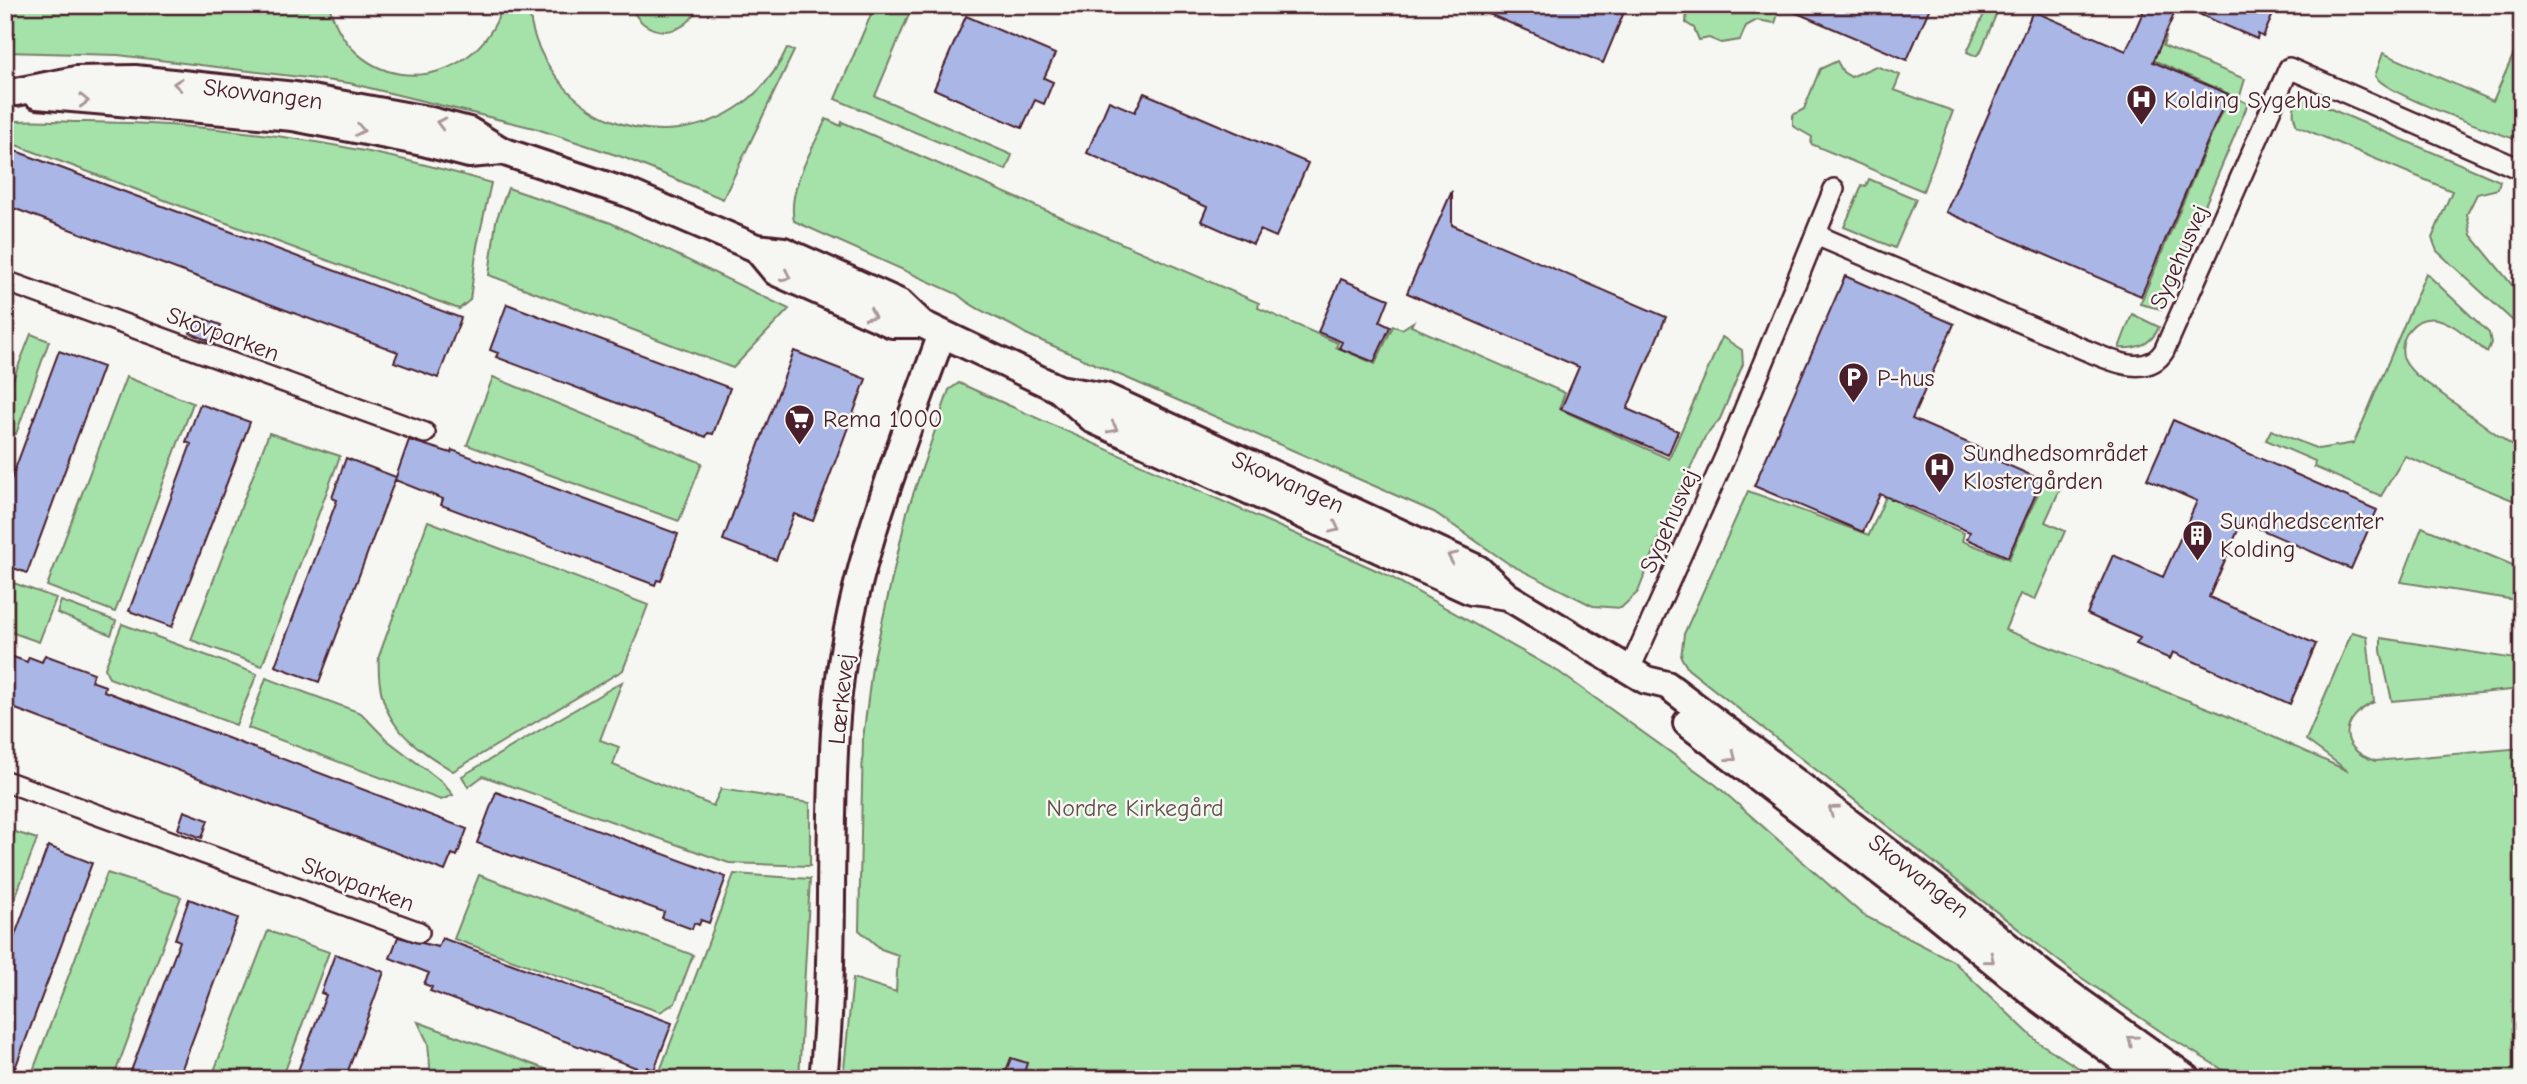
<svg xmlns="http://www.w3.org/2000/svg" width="2527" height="1084" viewBox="0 0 2527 1084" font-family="'Comic Neue',sans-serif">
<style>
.green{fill:#a5e2a9;stroke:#78806a;stroke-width:2}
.building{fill:#a9b6e6;stroke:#4a1f2b;stroke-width:2}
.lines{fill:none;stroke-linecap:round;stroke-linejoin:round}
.street-casing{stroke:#4a1f2b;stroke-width:24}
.secondary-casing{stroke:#4a1f2b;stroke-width:32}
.street{stroke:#f6f6f2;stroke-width:19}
.secondary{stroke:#f6f6f2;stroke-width:26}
.oneway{stroke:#a99598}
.labels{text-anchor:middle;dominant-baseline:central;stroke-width:5;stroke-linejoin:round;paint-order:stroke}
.street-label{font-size:24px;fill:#4a1f2b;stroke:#f6f6f2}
.poi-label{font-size:24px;fill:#4a1f2b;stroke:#f6f6f2;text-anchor:start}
.park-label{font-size:24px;fill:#61504a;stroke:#f6f6f2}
</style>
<rect width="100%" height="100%" fill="#f6f6f2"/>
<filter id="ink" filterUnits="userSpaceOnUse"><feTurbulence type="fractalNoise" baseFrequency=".0143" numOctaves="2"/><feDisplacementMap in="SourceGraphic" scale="14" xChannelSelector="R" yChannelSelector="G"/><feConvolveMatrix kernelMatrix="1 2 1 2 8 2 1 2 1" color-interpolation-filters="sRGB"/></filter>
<g filter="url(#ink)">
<path class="green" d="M 5,5 L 115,5 L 145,11 L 192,5 L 329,5 C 354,100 474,96 503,5 L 529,5 C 530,30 540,55 555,75 C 616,160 746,143 787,48 L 794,51 L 723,199 L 625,158 L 534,128 L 349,83 L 118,55 L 5,52 Z
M 631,5 L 698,5 C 688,40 641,39 631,5 Z
M 875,5 L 913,5 L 875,96 L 1012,155 L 1006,170 L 835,99 Z
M 1684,5 L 1764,5 L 1779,11 L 1775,23 L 1757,20 L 1746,26 L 1740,40 L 1721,43 L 1709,38 L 1699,40 L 1694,28 L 1686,23 L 1687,8 Z
M 1988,5 L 2000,5 L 1981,51 L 1976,56 L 1967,52 Z
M 2152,32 L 2166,37 L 2163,46 L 2245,79 L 2239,99 L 2248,104 L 2161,309 L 2140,304 L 2229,94 L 2142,55 Z
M 2522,35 L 2522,120 L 2514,139 C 2487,129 2387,95 2375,76 L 2383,53 L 2493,101 Z
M 1837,61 L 1843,72 L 1851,77 L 1876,66 L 1900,75 L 1894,90 L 1953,111 L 1923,191 L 1811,144 L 1812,137 L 1793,126 L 1793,115 L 1804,109 L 1820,69 Z
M 2305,98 L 2500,181 L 2498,189 L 2477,194 L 2467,214 L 2471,235 L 2522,297 L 2522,321 L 2513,321 L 2437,251 L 2432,238 L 2452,191 L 2297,126 C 2293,116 2292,111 2297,100 Z
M 826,119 L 841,126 L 842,122 L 1259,303 L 1258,308 L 1338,343 L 1336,347 L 1375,364 L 1393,326 L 1402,329 L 1413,322 L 1411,326 L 1565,393 L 1559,409 L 1669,459 L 1722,337 L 1742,350 L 1743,364 L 1720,419 L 1705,437 L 1669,513 L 1638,592 L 1621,608 L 1593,606 L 1509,564 L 1434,512 L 1026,334 C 1003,318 978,313 957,294 L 794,221 C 787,188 813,149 826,119 Z
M 5,122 C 31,118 60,122 85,122 C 222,123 361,144 491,183 L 477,246 L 470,300 L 459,309 L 5,141 Z
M 1869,179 L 1916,199 L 1895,248 L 1844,227 L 1862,186 L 1866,186 Z
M 508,188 L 611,223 L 789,309 L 733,368 L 489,275 L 496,221 Z
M 2426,273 L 2489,333 L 2491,343 L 2487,352 C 2472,341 2454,322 2436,319 C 2414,315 2399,337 2403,357 C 2405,364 2411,370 2416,375 L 2522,453 L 2522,504 L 2405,456 L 2381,496 L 2314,467 L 2315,461 L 2266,440 L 2271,430 L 2318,449 L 2354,443 Z
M 2132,314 L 2159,327 C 2151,345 2137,349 2119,348 Z
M 31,334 L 49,341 L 16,434 L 5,430 L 5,400 Z
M 126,377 L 193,403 L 115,612 L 47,586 Z
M 493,377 L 702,463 L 679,521 L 467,445 Z
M 959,383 L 1387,575 L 1559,672 L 1716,785 L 1863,915 L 1953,961 L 2038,1042 L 2096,1079 L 843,1079 L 853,978 L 896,992 L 898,955 L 881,949 L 859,930 L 863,739 L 872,667 L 907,512 L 949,390 Z
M 1918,424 L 1934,430 L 1902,506 L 1964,533 L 1962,541 L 2009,559 L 2044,480 L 2061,487 L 2045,522 L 2065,531 L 2035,600 L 2020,594 L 2005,630 L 2218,712 L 2348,771 L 2306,740 L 2352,632 L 2367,636 L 2374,702 C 2341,718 2336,748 2375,761 L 2522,748 C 2522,765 2515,805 2522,816 L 2522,1079 L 2238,1079 L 2166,1035 L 2073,972 L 1688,669 L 1681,657 L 1684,634 L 1748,491 L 1869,535 Z
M 269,433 L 340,456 L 262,666 L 191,640 Z
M 428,521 L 648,605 L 623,670 L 453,771 C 404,741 375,718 379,656 Z
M 2422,527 L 2522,569 L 2522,601 L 2401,582 Z
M 5,580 L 56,598 L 39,642 L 5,630 Z
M 61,601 L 116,621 L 111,635 L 57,613 Z
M 122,624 L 257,674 L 236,725 L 109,678 L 105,668 Z
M 2381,638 L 2522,660 L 2522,689 L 2392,701 L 2381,651 Z
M 266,678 L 361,713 L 387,740 L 442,782 L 453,795 L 441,800 L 248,728 Z
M 622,682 L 600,740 L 619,747 L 613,765 L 713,806 L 721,789 L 810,803 L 810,866 L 729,863 L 483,776 L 468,787 L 462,776 Z
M 15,832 L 37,839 L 5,925 L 5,853 Z
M 107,873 L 181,897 L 113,1079 L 30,1079 Z
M 734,874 L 810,879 L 799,1079 L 657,1079 Z
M 479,875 L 693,955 L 675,1003 L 660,1012 L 454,939 Z
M 268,931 L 329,952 L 282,1079 L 211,1079 Z
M 418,1022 L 567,1077 L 574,1079 L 431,1079 L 428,1043 Z"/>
<path class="building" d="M 1468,5 L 1627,5 L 1603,63 Z
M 1778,5 L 1931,5 L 1907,60 Z
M 2146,5 L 2277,5 L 2263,37 L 2258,34 L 2257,39 L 2178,5 L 2153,62 L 2228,94 L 2141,296 L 1946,212 L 2033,11 L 2126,51 Z
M 966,16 L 1055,54 L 1044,78 L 1053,82 L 1044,104 L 1035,100 L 1022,128 L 934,89 Z
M 1144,93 L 1308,163 L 1276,237 L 1260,230 L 1253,244 L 1201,221 L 1207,207 L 1087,153 L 1109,101 L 1135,112 Z
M 5,147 L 461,318 L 438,378 L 394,362 L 398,352 L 5,205 Z
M 1452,191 L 1452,225 L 1666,317 L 1627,409 L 1678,431 L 1668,455 L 1561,409 L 1579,367 L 1407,293 Z
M 1845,276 L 1954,324 L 1912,419 L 1989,452 L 1987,456 L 2042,480 L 2008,557 L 1967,539 L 1970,532 L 1880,494 L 1863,532 L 1754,486 Z
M 1341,279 L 1389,299 L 1380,322 L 1390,327 L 1374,362 L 1339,348 L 1342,342 L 1318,332 Z
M 507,304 L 730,388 L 713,434 L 708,433 L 706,437 L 496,357 L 498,353 L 490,350 Z
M 197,316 L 221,325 L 214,343 L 190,333 Z
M 59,351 L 103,367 L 27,573 L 5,565 L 5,496 Z
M 794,351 L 866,379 L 813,521 L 794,514 L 776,560 L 723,540 Z
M 200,404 L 250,422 L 172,627 L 129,611 L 191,444 L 186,442 Z
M 2173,420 L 2377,510 L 2351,569 L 2242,521 L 2209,597 L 2316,644 L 2290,704 L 2173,652 L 2170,659 L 2136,644 L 2140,638 L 2087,614 L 2113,555 L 2163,577 L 2197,501 L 2147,479 Z
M 409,440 L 451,453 L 452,450 L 678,534 L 661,581 L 657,580 L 655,585 L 441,505 L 443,499 L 395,480 Z
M 346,458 L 396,477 L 319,682 L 275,666 L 337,500 L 332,498 Z
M 5,654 L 27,662 L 29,657 L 42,662 L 45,655 L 94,673 L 91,681 L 105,686 L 104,691 L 467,829 L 457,856 L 452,854 L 445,871 L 5,705 Z
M 496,792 L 726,877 L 709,923 L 701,920 L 699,925 L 694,923 L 692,929 L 662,918 L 664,912 L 477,843 Z
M 184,811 L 208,820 L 202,838 L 178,829 Z
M 48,846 L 92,863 L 11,1079 L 5,1079 L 5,944 L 11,946 Z
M 189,899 L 238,918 L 178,1079 L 128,1079 L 180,941 L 175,939 Z
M 398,937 L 438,947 L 442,938 L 672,1023 L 654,1070 L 647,1067 L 645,1071 L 430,991 L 432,987 L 424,984 L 429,973 L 390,958 Z
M 335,954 L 384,972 L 345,1079 L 295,1079 L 326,995 L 321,993 Z
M 1011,1058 L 1027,1063 L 1022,1079 L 1003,1079 Z"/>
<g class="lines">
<defs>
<path id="street" d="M 1816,235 L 2083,349 C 2106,358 2146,380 2164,351 L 2289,68 L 2522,170
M 5,281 L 425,433
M 1630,669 L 1725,457 L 1834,189
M 5,781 L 419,932"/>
<path id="secondary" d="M 16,92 L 76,80 L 135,79 L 295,96 L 427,120 L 469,131 L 502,151 L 628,193 L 756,248 L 784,251 L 900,303 L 922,324 L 1059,389 L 1105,397 L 1478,569 L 1507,596 L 1646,680 L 1667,685 L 1946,896 L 2048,979 L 2188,1079
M 37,95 L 293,117 L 423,142 L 469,154 L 502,151
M 756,248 L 776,272 L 892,324 L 922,324
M 1060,390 L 1094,420 L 1471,591 L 1507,596
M 1687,723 L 1937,915 L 2035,995 L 2149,1079
M 823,1079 C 836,958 827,838 836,717 C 845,585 897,457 942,334"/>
</defs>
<use href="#street" class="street-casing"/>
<use href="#secondary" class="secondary-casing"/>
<use href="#street" class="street"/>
<use href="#secondary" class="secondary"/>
</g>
<defs><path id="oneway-chevron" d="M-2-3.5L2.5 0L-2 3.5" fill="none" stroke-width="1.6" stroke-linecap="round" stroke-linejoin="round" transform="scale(1.75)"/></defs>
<g class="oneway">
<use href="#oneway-chevron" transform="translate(178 84) rotate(-174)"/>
<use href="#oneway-chevron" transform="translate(84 101) rotate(2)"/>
<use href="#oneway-chevron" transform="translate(441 123) rotate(-165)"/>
<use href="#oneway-chevron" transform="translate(360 130) rotate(11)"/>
<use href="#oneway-chevron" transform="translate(786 276) rotate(25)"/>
<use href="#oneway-chevron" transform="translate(871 315) rotate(25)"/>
<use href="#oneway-chevron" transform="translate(1113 428) rotate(24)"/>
<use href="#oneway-chevron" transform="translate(1335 528) rotate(25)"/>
<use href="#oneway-chevron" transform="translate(1452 557) rotate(-156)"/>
<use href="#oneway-chevron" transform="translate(1732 757) rotate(38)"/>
<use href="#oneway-chevron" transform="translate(1833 810) rotate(-143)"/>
<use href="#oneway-chevron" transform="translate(1990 959) rotate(39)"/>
<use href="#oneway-chevron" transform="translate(2132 1040) rotate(-144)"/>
</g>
</g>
<defs>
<symbol id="hospital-pin" viewBox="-11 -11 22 30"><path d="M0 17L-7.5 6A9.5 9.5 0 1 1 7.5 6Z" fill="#4a1f2b" stroke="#f6f6f2"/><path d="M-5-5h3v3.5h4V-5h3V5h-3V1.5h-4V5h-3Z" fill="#fff"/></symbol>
<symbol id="parking-pin" viewBox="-11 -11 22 30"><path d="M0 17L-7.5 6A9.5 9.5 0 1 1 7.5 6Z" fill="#4a1f2b" stroke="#f6f6f2"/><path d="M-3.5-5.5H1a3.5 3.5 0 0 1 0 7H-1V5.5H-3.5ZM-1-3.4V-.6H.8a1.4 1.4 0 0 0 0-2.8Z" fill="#fff"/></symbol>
<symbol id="supermarket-pin" viewBox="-11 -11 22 30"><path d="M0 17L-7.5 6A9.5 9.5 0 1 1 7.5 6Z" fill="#4a1f2b" stroke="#f6f6f2"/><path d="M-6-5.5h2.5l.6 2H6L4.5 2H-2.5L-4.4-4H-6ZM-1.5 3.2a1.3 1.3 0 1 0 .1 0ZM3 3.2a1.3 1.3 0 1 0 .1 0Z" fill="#fff"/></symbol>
<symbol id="building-pin" viewBox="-11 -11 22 30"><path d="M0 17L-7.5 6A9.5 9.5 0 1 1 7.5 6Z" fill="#4a1f2b" stroke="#f6f6f2"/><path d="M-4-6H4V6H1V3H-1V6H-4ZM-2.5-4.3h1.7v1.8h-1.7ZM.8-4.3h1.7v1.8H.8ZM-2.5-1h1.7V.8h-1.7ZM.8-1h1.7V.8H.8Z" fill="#fff"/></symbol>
</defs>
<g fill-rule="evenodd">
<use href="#hospital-pin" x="2124" y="82" width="35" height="47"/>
<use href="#parking-pin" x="1836" y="360" width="35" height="47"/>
<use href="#supermarket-pin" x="782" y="402" width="35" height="47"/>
<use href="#hospital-pin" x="1922" y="450" width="35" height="47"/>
<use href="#building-pin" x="2180" y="518" width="35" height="47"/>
</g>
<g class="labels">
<g class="street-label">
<text transform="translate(263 94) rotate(7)">Skovvangen</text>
<text transform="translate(2179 257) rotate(-66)">Sygehusvej</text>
<text transform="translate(223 334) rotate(20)">Skovparken</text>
<text transform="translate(1288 482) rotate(24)">Skovvangen</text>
<text transform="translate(1669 521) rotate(-66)">Sygehusvej</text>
<text transform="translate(841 699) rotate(-84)">Lærkevej</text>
<text transform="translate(1919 876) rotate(38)">Skovvangen</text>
<text transform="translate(358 884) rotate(20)">Skovparken</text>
</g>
<g class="poi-label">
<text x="2164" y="100">Kolding Sygehus</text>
<text x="1877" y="378">P-hus</text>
<text x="823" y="419">Rema 1000</text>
<text x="1963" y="453">Sundhedsområdet<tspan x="1963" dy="28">Klostergården</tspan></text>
<text x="2220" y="521">Sundhedscenter<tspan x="2220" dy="28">Kolding</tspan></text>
</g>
<g class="park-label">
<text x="1135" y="808">Nordre Kirkegård</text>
</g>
</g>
<rect width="2527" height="1084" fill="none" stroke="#f6f6f2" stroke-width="28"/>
<rect x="14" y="14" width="2499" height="1056" fill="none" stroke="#4a1f2b" stroke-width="2.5" filter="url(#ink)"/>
</svg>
